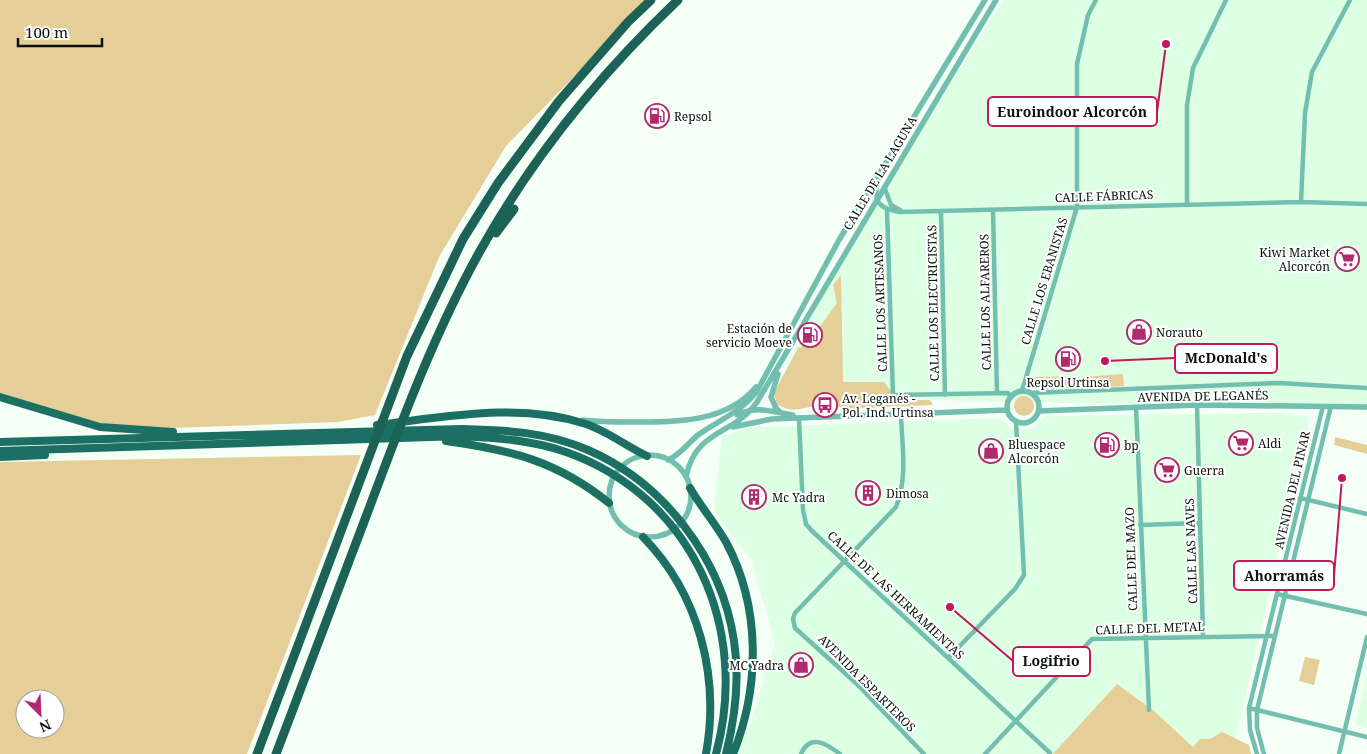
<svg xmlns="http://www.w3.org/2000/svg" width="1367" height="754" viewBox="0 0 1367 754" font-family="'Noto Serif',serif">
<style>
.built{fill:#ddffe3}
.green{fill:#e5ce98;fill-rule:evenodd}
.lines{fill:none;stroke-linecap:round;stroke-linejoin:round}
.minor{stroke:#72beaf;stroke-width:4.5}
.tertiary{stroke:#72beaf;stroke-width:5.5}
.trunk{stroke:#1c7063;stroke-width:8}
.motorway{stroke:#1d6257;stroke-width:9}
.labels{text-anchor:middle;dominant-baseline:central;stroke-width:4;stroke-linejoin:round;paint-order:stroke}
.poi-label{font-size:12px;fill:#08110a;stroke:#fff;text-anchor:start}
.street-label{font-size:12px;fill:#08110a;stroke:#fff}
.leader{fill:none;stroke:#c2185b;stroke-width:2}
.callout-dot{fill:#c2185b;stroke:#fff;stroke-width:2}
.callout{fill:#fff;stroke:#c2185b;stroke-width:2}
.callout-label{font-size:14px;text-anchor:middle;font-weight:bold;fill:#08110a}
</style>
<rect width="100%" height="100%" fill="#f4fff6"/>
<path class="built" d="M 1003,0 L 1367,0 L 1367,408 L 772,397 L 835,268 Z
M 1277,413 L 1310,417 L 1232,754 L 737,754 L 752,719 L 775,642 L 751,559 L 714,512 L 722,436 L 755,426 L 764,427 L 1000,418 L 1011,429 L 1029,429 L 1047,416 Z
M 1367,676 L 1367,728 L 1355,725 Z"/>
<path class="green" d="M 0,0 L 649,0 L 506,146 L 439,257 L 375,415 L 338,422 L 143,429 L 106,426 L 0,394 Z
M 841,275 L 843,382 L 884,382 C 899,403 906,400 930,400 L 933,405 L 845,409 C 835,406 825,404 814,406 C 800,409 790,413 777,404 L 774,393 L 798,348 L 807,345 L 837,303 L 833,285 Z
M 1123,374 L 1124,386 L 1084,388 L 1083,377 Z
M 1075,376 L 1075,388 L 1038,389 L 1031,384 L 1034,377 Z
M1014 406a10 10 0 1 1 20 0a10 10 0 1 1-20 0Z
M 1335,437 L 1367,445 L 1367,454 L 1334,445 Z
M 361,455 L 247,754 L 0,754 L 0,462 ZM 25,699 L 55,699 L 55,729 L 25,729 Z
M 1305,657 L 1320,660 L 1314,685 L 1299,681 Z
M 1117,684 L 1154,711 L 1193,747 L 1200,739 L 1210,739 L 1222,732 L 1249,745 L 1251,754 L 1053,754 Z"/>
<g class="lines">
<path class="minor" d="M 881,175 C 872,197 874,208 900,212 L 1301,202 L 1367,204
M 885,189 L 891,205 L 900,210
M 1301,202 L 1305,113 L 1312,72 L 1350,0
M 1187,204 L 1187,105 L 1193,68 L 1226,0
M 887,210 L 893,395 L 1008,393 L 1011,397
M 993,210 L 997,393
M 941,211 L 945,395
M 1022,391 L 1077,207 L 1077,64 L 1088,15 L 1096,0
M 1031,393 L 1278,383 L 1367,388
M 1197,405 L 1203,635
M 1136,407 L 1149,710
M 901,415 C 902,446 908,477 896,507 L 795,613 L 793,619 L 795,628 L 857,684 L 924,754
M 799,418 L 803,510 L 806,524 L 812,531 L 1050,753
M 1300,498 L 1367,514
M 1140,525 L 1200,523
M 1277,594 L 1367,614
M 949,657 L 1015,589 L 1024,575 L 1016,421
M 1249,708 L 1367,737
M 801,754 C 810,733 827,744 840,754
M 985,754 L 1092,639 L 1275,636
M 1257,754 L 1250,730 L 1249,708 L 1323,406
M 1264,754 L 1257,728 L 1257,710 L 1331,406
M 1339,754 L 1367,637"/>
<path class="tertiary" d="M 778,374 L 771,397 L 776,408 L 779,411
M1007 407a16 16 0 1 1 32 0a16 16 0 1 1-32 0Z
M 1039,411 L 1197,405 L 1367,407
M 737,415 C 758,405 771,412 793,415
M 583,420 C 599,422 616,422 633,422 C 676,422 726,423 756,387
M 733,427 L 772,419 L 1007,410
M609 496a41 41 0 1 1 82 0a41 41 0 1 1-82 0Z
M 668,460 C 681,454 687,444 698,435 C 719,420 741,412 757,391 L 839,240 L 985,0
M 686,477 C 696,428 734,436 757,402 L 996,0"/>
<path class="trunk" d="M 0,397 L 100,427 L 173,432
M 377,425 C 446,417 518,402 586,424 C 607,431 626,446 647,456
M 446,441 C 511,450 557,461 609,503
M 0,442 L 462,429 C 506,430 547,432 588,450 C 664,483 722,559 734,641 C 740,679 735,718 726,754
M 0,451 L 461,436 C 496,438 532,440 566,452 C 693,497 750,628 716,754
M 0,457 L 45,455
M 690,488 C 701,507 715,523 726,542 C 761,607 760,687 733,754
M 643,537 C 699,594 720,676 706,754"/>
<path class="motorway" d="M 496,233 L 514,209
M 257,754 L 407,356 L 463,239 L 498,183 L 559,101 L 628,22 L 651,0
M 276,754 C 307,671 339,589 370,506 C 402,420 435,332 480,251 C 532,158 601,73 678,0"/>
</g>
<defs>
<symbol id="fuel-ring" viewBox="-11 -11 22 22"><circle r="9.5" fill="#fff" stroke="#b12a6d" stroke-width="1.5"/><path d="M-5.5-6h7V0h2V4h1.3V-2.5L3-4.5l.8-.8L6-3V5H2.5V1h-1V6h-7ZM-4.2-4.7v3.2H.2V-4.7Z" fill="#b12a6d"/></symbol>
<symbol id="supermarket-ring" viewBox="-11 -11 22 22"><circle r="9.5" fill="#fff" stroke="#b12a6d" stroke-width="1.5"/><path d="M-6-5.5h2.5l.6 2H6L4.5 2H-2.5L-4.4-4H-6ZM-1.5 3.2a1.3 1.3 0 1 0 .1 0ZM3 3.2a1.3 1.3 0 1 0 .1 0Z" fill="#b12a6d"/></symbol>
<symbol id="shop-ring" viewBox="-11 -11 22 22"><circle r="9.5" fill="#fff" stroke="#b12a6d" stroke-width="1.5"/><path d="M-5-2.5h2.3a2.7 3.5 0 0 1 5.4 0H5L5.5 6h-11ZM-1.5-2.5h3a1.5 2.3 0 0 0-3 0Z" fill="#b12a6d"/></symbol>
<symbol id="bus-ring" viewBox="-11 -11 22 22"><circle r="9.5" fill="#fff" stroke="#b12a6d" stroke-width="1.5"/><path d="M-5-6H5V4H4V6H2V4H-2V6H-4V4H-5ZM-3.5-4V0h7V-4ZM-3.5 1.2v1.5H-2V1.2ZM2 1.2v1.5H3.5V1.2Z" fill="#b12a6d"/></symbol>
<symbol id="building-ring" viewBox="-11 -11 22 22"><circle r="9.5" fill="#fff" stroke="#b12a6d" stroke-width="1.5"/><path d="M-4-6H4V6H1V3H-1V6H-4ZM-2.5-4.3h1.7v1.8h-1.7ZM.8-4.3h1.7v1.8H.8ZM-2.5-1h1.7V.8h-1.7ZM.8-1h1.7V.8H.8Z" fill="#b12a6d"/></symbol>
</defs>
<g fill-rule="evenodd">
<use href="#fuel-ring" x="643" y="102" width="28" height="28"/>
<use href="#supermarket-ring" x="1333" y="245" width="28" height="28"/>
<use href="#shop-ring" x="1125" y="318" width="28" height="28"/>
<use href="#fuel-ring" x="796" y="321" width="28" height="28"/>
<use href="#fuel-ring" x="1054" y="345" width="28" height="28"/>
<use href="#bus-ring" x="811" y="391" width="28" height="28"/>
<use href="#supermarket-ring" x="1227" y="429" width="28" height="28"/>
<use href="#fuel-ring" x="1093" y="431" width="28" height="28"/>
<use href="#shop-ring" x="977" y="437" width="28" height="28"/>
<use href="#supermarket-ring" x="1153" y="456" width="28" height="28"/>
<use href="#building-ring" x="854" y="479" width="28" height="28"/>
<use href="#building-ring" x="740" y="483" width="28" height="28"/>
<use href="#shop-ring" x="787" y="651" width="28" height="28"/>
</g>
<g class="labels">
<g class="poi-label">
<text x="674" y="116">Repsol</text>
<text x="1330" y="252" text-anchor="end">Kiwi Market<tspan x="1330" dy="14">Alcorcón</tspan></text>
<text x="792" y="328" text-anchor="end">Estación de<tspan x="792" dy="14">servicio Moeve</tspan></text>
<text x="1156" y="332">Norauto</text>
<text x="1068" y="382" text-anchor="middle">Repsol Urtinsa</text>
<text x="842" y="398">Av. Leganés -<tspan x="842" dy="14">Pol. Ind. Urtinsa</tspan></text>
<text x="1258" y="443">Aldi</text>
<text x="1008" y="444">Bluespace<tspan x="1008" dy="14">Alcorcón</tspan></text>
<text x="1124" y="445">bp</text>
<text x="1184" y="470">Guerra</text>
<text x="886" y="493">Dimosa</text>
<text x="772" y="497">Mc Yadra</text>
<text x="784" y="665" text-anchor="end">MC Yadra</text>
</g>
<g class="street-label">
<text transform="translate(880 173) rotate(-59)">CALLE DE LA LAGUNA</text>
<text transform="translate(1104 196) rotate(-2)">CALLE FÁBRICAS</text>
<text transform="translate(1044 281) rotate(-73)">CALLE LOS EBANISTAS</text>
<text transform="translate(985 302) rotate(-91)">CALLE LOS ALFAREROS</text>
<text transform="translate(880 303) rotate(-92)">CALLE LOS ARTESANOS</text>
<text transform="translate(933 303) rotate(-91)">CALLE LOS ELECTRICISTAS</text>
<text transform="translate(1203 396) rotate(-1)">AVENIDA DE LEGANÉS</text>
<text transform="translate(1292 490) rotate(-77)">AVENIDA DEL PINAR</text>
<text transform="translate(1191 551) rotate(-92)">CALLE LAS NAVES</text>
<text transform="translate(1131 559) rotate(-92)">CALLE DEL MAZO</text>
<text transform="translate(896 595) rotate(43)">CALLE DE LAS HERRAMIENTAS</text>
<text transform="translate(1150 628) rotate(-2)">CALLE DEL METAL</text>
<text transform="translate(867 683) rotate(45)">AVENIDA ESPARTEROS</text>
</g>
</g>
<path class="leader" d="M1166 44L1157 112M1105 361L1175 358M1342 478L1334 576M950 607L1013 661"/>
<g class="callout-dot">
<circle cx="1166" cy="44" r="5"/>
<circle cx="1105" cy="361" r="5"/>
<circle cx="1342" cy="478" r="5"/>
<circle cx="950" cy="607" r="5"/>
</g>
<g class="callout">
<rect x="988" y="97" width="169" height="29" rx="5"/>
<rect x="1175" y="344" width="102" height="29" rx="5"/>
<rect x="1234" y="561" width="100" height="29" rx="5"/>
<rect x="1013" y="647" width="77" height="29" rx="5"/>
</g>
<g class="callout-label">
<text x="1072" y="117">Euroindoor Alcorcón</text>
<text x="1226" y="363">McDonald's</text>
<text x="1284" y="581">Ahorramás</text>
<text x="1051" y="666">Logifrio</text>
</g>
<g transform="translate(40 714) rotate(156)"><circle r="24" fill="#ffffff" stroke="#9ca09d"/>
<path d="M0-4L9 19L0 12L-9 19Z" fill="#b12a6d"/>
<text y="-8" font-size="14" font-weight="bold" text-anchor="middle" fill="#08110a">N</text>
</g>
<path d="M18 38v8h84v-8" fill="none" stroke="#08110a" stroke-width="2.5"/>
<text x="25" y="38" font-size="15" fill="#08110a" stroke="#ffffff" stroke-width="4" paint-order="stroke">100 m</text>
</svg>
